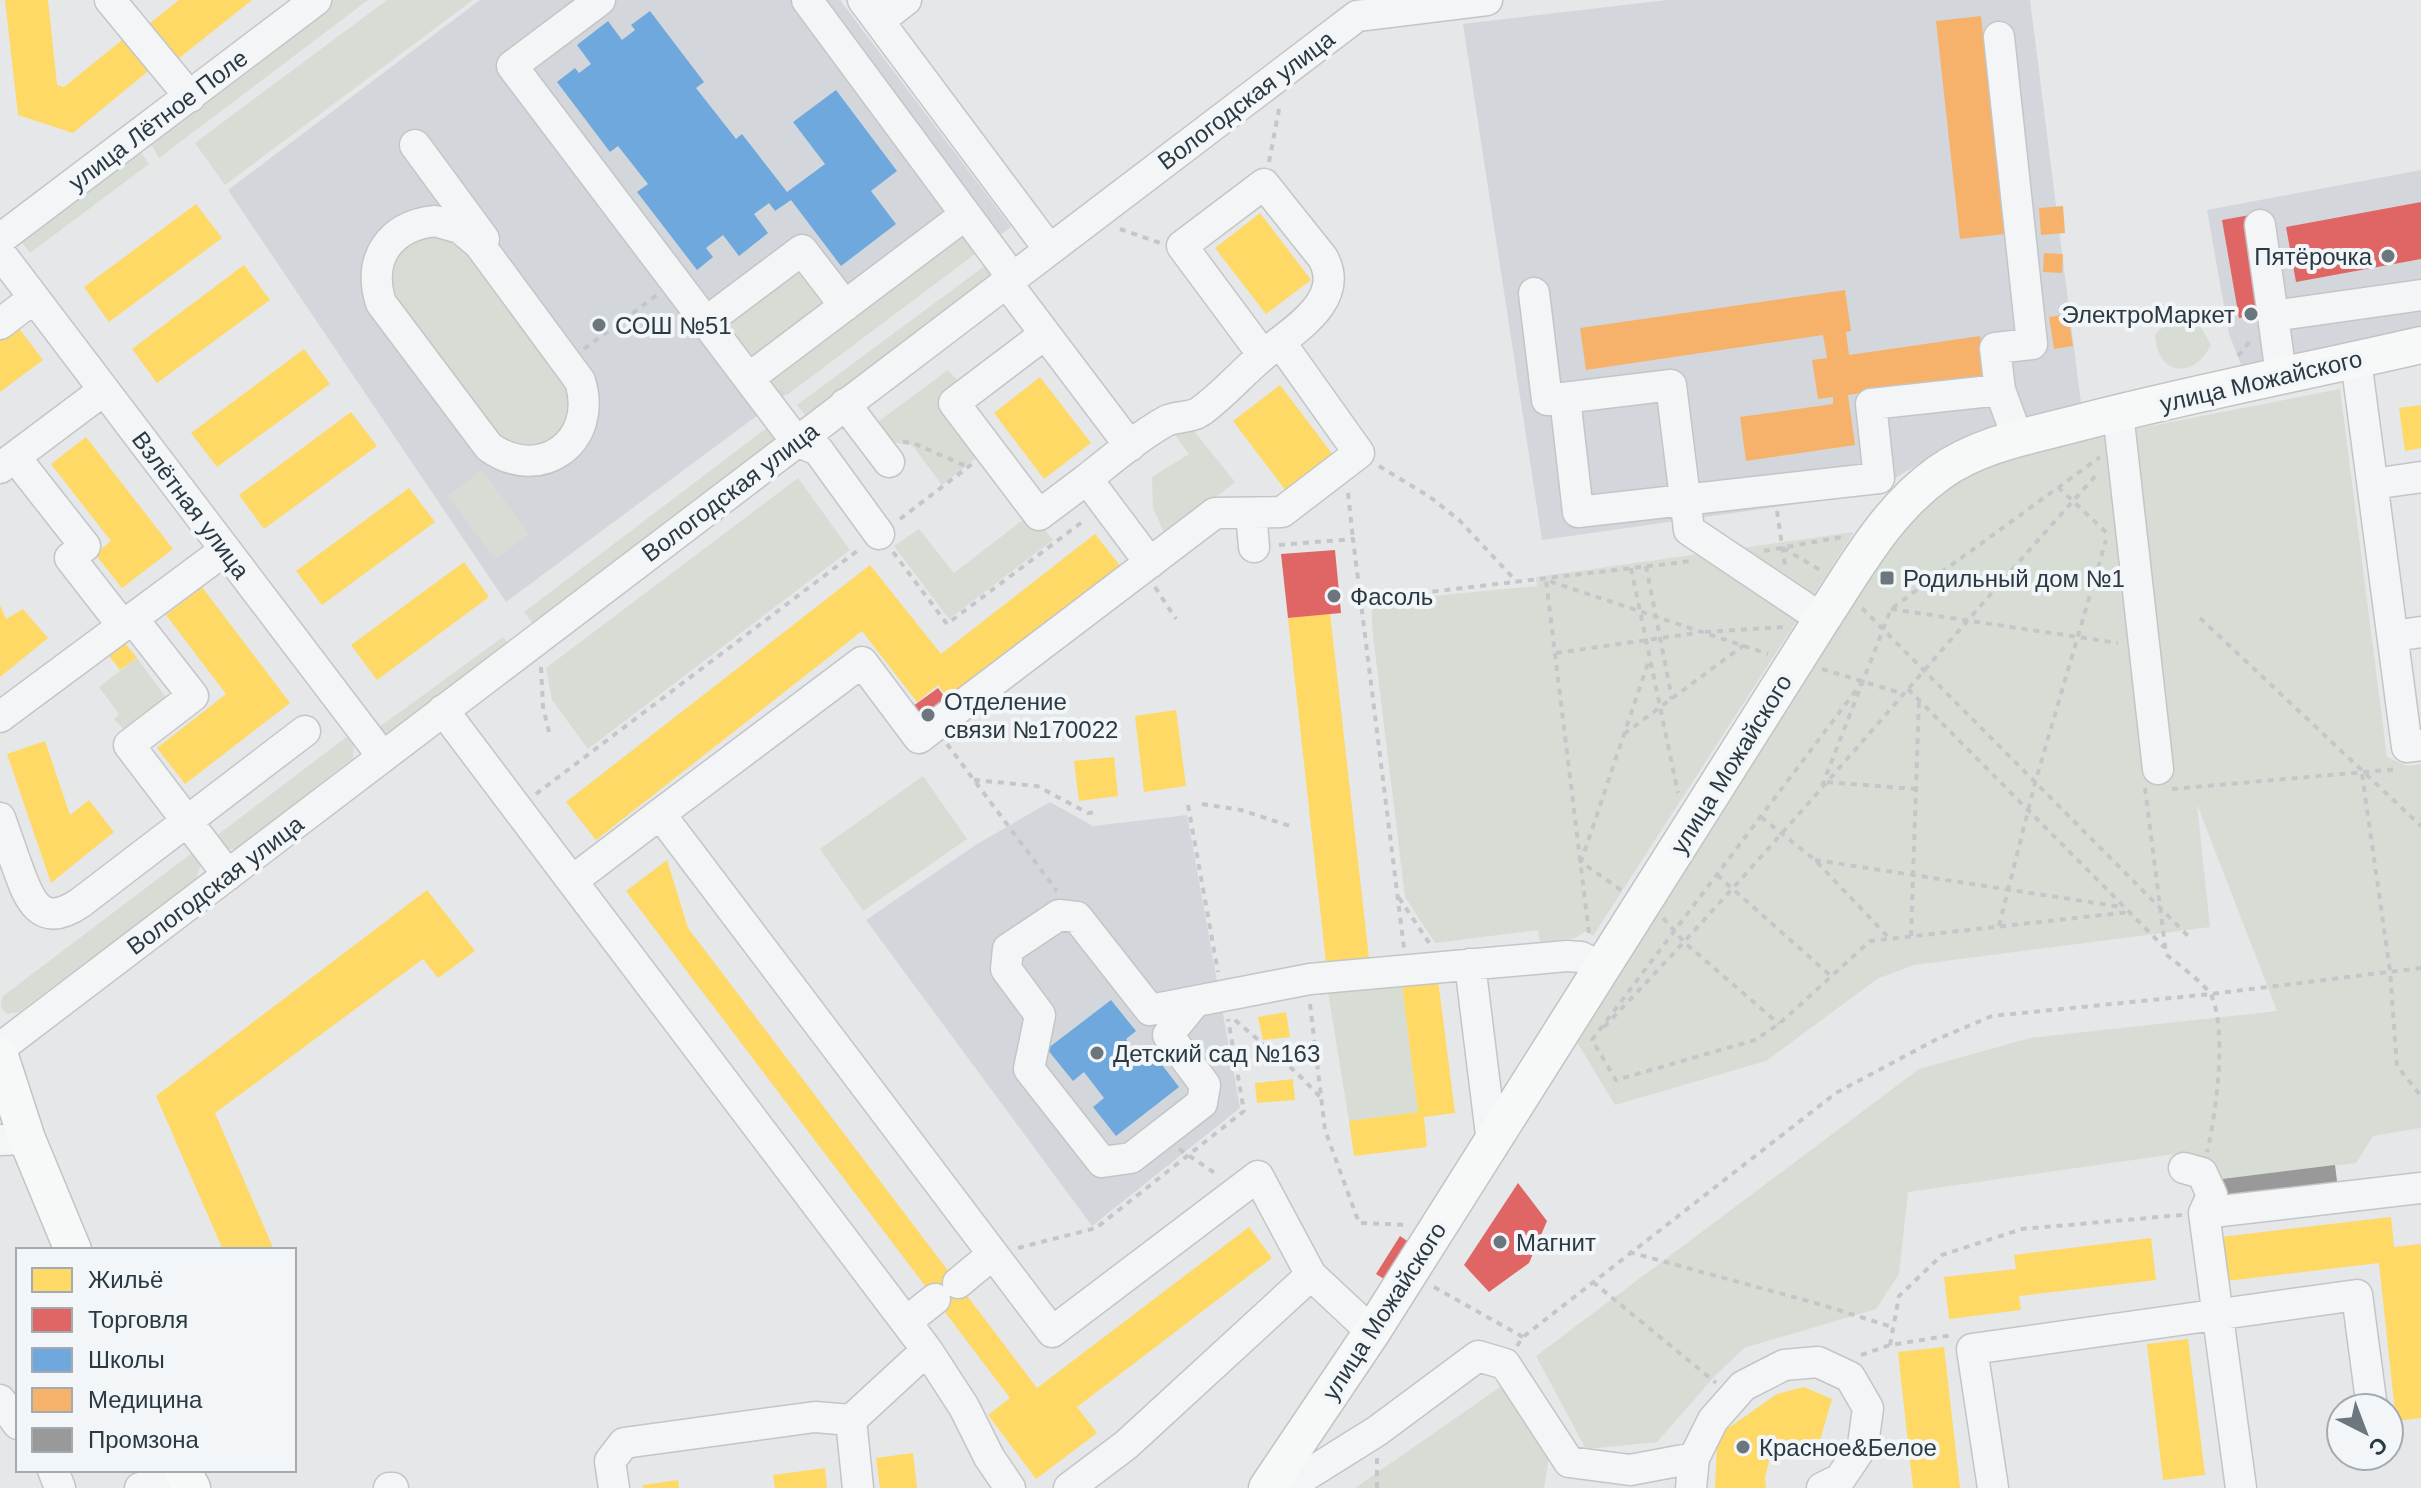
<svg xmlns="http://www.w3.org/2000/svg" width="2421" height="1488" viewBox="0 0 2421 1488" font-family="Helvetica,sans-serif">
<style>
.built{fill:#d3d7dc}
.green{fill:#d7ddd5}
.homes{fill:#ffd966}
.shops{fill:#e06666}
.schools{fill:#6fa8dc}
.health{fill:#f6b26b}
.industry{fill:#999}
.lines{fill:none;stroke-linecap:round;stroke-linejoin:round}
.minor-casing{stroke:#c3c5c7;stroke-width:33}
.major-casing{stroke:#c1c4c7;stroke-width:39}
.path{stroke:#c4c7c9;stroke-width:4;stroke-dasharray:6 6;stroke-linecap:butt}
.minor{stroke:#f4f5f6;stroke-width:30}
.major{stroke:#f7f8f8;stroke-width:36}
.poi-dot{fill:#6c767d;stroke:#f3f6f8;stroke-width:3}
.labels{text-anchor:middle;dominant-baseline:central;stroke-width:8;stroke-linejoin:round;paint-order:stroke}
.street-label{font-size:24px;fill:#2b3943;stroke:#f3f6f8}
.poi-label{font-size:24px;fill:#2b3943;stroke:#f3f6f8;text-anchor:start}
</style>
<rect width="100%" height="100%" fill="#e5e7e9"/>
<path class="built" d="M 480,0 L 840,0 L 1011,227 L 506,602 L 228,190 Z
M 1667,0 L 2030,0 L 2081,403 L 1961,439 L 1868,494 L 1542,540 L 1463,24 Z
M 2421,170 L 2421,333 L 2246,377 L 2229,334 L 2207,210 Z
M 1050,802 L 1093,826 L 1187,815 L 1240,1108 L 1092,1226 L 866,920 L 977,844 Z"/>
<path class="green" d="M 332,0 L 368,0 L 159,158 L 149,141 L 154,135 Z
M 387,0 L 473,0 L 225,185 L 195,143 Z
M 134,149 L 141,152 L 149,164 L 30,253 L 20,240 Z
M 964,223 L 983,248 L 787,395 L 781,389 L 763,391 L 769,369 Z
M 411,236 L 460,236 L 577,393 L 561,438 L 527,452 L 484,431 L 393,311 L 384,276 Z
M 802,258 L 835,302 L 751,367 L 717,323 Z
M 990,262 L 1003,282 L 813,424 L 797,405 Z
M 2184,320 L 2200,326 L 2211,345 C 2193,380 2158,376 2155,335 L 2160,329 Z
M 948,370 L 959,382 L 983,453 L 942,485 L 912,445 L 888,442 L 875,424 Z
M 2340,389 L 2387,757 L 2407,766 L 2421,764 L 2421,1128 L 2373,1136 L 2356,1163 L 2222,1179 L 2188,1155 L 2182,1153 L 1908,1192 L 1899,1274 L 1876,1309 L 1744,1348 L 1715,1376 L 1657,1442 L 1586,1449 L 1536,1356 L 1919,1069 L 2030,1038 L 2277,1011 L 2197,804 L 2210,927 L 1914,965 L 1877,979 L 1766,1061 L 1615,1105 L 1577,1042 L 1842,615 L 1897,532 L 1926,500 L 1990,463 L 2099,436 Z
M 768,427 L 783,447 L 538,631 L 524,612 Z
M 1194,431 L 1235,482 L 1166,537 L 1153,508 L 1152,477 L 1189,454 L 1173,432 Z
M 482,470 L 529,534 L 495,559 L 448,496 Z
M 798,478 L 850,550 L 588,749 L 552,700 L 546,668 Z
M 1032,513 L 1053,540 L 949,619 L 894,546 L 919,529 L 954,573 Z
M 1854,532 L 1593,936 L 1586,931 L 1575,938 L 1540,942 L 1538,930 L 1435,943 L 1405,897 L 1372,627 L 1372,602 L 1537,586 L 1536,577 Z
M 503,637 L 509,645 L 391,733 L 382,734 L 378,728 Z
M 137,658 L 167,699 L 127,733 L 114,719 L 119,714 L 99,687 Z
M 349,735 L 354,744 L 353,758 L 236,849 L 223,849 L 211,840 Z
M 923,776 L 967,839 L 863,911 L 820,849 Z
M 196,850 L 202,860 L 196,880 L 19,1012 L 7,1014 C 0,1009 0,1004 3,996 Z
M 1401,977 L 1418,1112 L 1349,1121 L 1327,986 Z
M 1503,1385 L 1549,1457 L 1544,1488 L 1355,1488 Z"/>
<path class="homes" d="M 5,0 L 48,0 L 57,85 L 64,87 L 127,36 L 152,68 L 73,133 L 18,115 Z
M 179,0 L 252,0 L 173,63 L 145,27 Z
M 196,204 L 222,238 L 109,322 L 84,287 Z
M 1260,213 L 1311,280 L 1266,314 L 1215,248 Z
M 244,265 L 270,300 L 157,383 L 132,349 Z
M 17,326 L 43,360 L 0,392 L 0,340 Z
M 304,349 L 330,384 L 217,467 L 191,433 Z
M 1040,377 L 1091,443 L 1044,479 L 994,413 Z
M 1280,385 L 1333,455 L 1286,491 L 1233,421 Z
M 2421,405 L 2421,448 L 2405,451 L 2399,408 Z
M 351,412 L 377,446 L 264,529 L 239,495 Z
M 86,437 L 173,549 L 122,588 L 95,554 L 111,541 L 51,464 Z
M 409,488 L 435,522 L 322,605 L 296,571 Z
M 1095,534 L 1121,567 L 950,701 L 938,685 L 917,702 L 862,631 L 596,840 L 566,802 L 870,565 L 941,654 Z
M 464,562 L 489,597 L 377,680 L 351,645 Z
M 202,587 L 290,703 L 185,784 L 157,748 L 226,694 L 166,615 Z
M 0,605 L 6,619 L 23,609 L 48,638 L 0,677 Z
M 1330,613 L 1369,958 L 1326,963 L 1288,618 Z
M 119,636 L 137,658 L 120,670 L 103,648 Z
M 1176,710 L 1186,786 L 1144,792 L 1135,716 Z
M 45,741 L 70,815 L 89,800 L 114,832 L 51,883 L 7,754 Z
M 1114,757 L 1118,796 L 1079,801 L 1074,761 Z
M 667,860 L 688,928 L 1037,1388 L 1249,1227 L 1272,1258 L 1077,1407 L 1097,1433 L 1036,1479 L 988,1415 L 1010,1398 L 626,891 Z
M 427,890 L 475,951 L 438,978 L 423,959 L 215,1113 L 274,1250 L 223,1250 L 156,1096 Z
M 1437,972 L 1455,1113 L 1424,1117 L 1427,1147 L 1354,1156 L 1349,1121 L 1418,1112 L 1401,977 Z
M 1286,1012 L 1290,1037 L 1263,1040 L 1258,1017 Z
M 1293,1079 L 1295,1100 L 1257,1103 L 1255,1083 Z
M 2391,1217 L 2394,1247 L 2421,1244 L 2421,1418 L 2396,1421 L 2379,1263 L 2226,1281 L 2221,1237 Z
M 2151,1238 L 2156,1280 L 2019,1296 L 2021,1310 L 1949,1319 L 1944,1277 L 2016,1269 L 2014,1255 Z
M 2188,1339 L 2205,1475 L 2163,1480 L 2147,1344 Z
M 1944,1347 L 1960,1488 L 1913,1488 L 1898,1352 Z
M 1804,1387 L 1832,1399 L 1819,1444 L 1771,1452 L 1765,1478 L 1766,1488 L 1715,1488 L 1717,1445 L 1727,1429 L 1777,1394 Z
M 913,1453 L 917,1488 L 880,1488 L 876,1458 Z
M 825,1468 L 827,1488 L 775,1488 L 773,1475 Z
M 678,1480 L 679,1488 L 643,1488 L 643,1485 Z"/>
<path class="shops" d="M 2421,202 L 2421,259 L 2296,282 L 2286,227 Z
M 2250,215 L 2268,313 L 2239,318 L 2222,220 Z
M 1335,550 L 1341,613 L 1288,618 L 1281,554 Z
M 938,688 L 953,708 L 924,729 L 909,709 Z
M 1518,1183 L 1547,1221 L 1529,1263 L 1489,1292 L 1464,1265 Z
M 1400,1236 L 1413,1245 L 1389,1282 L 1376,1274 Z"/>
<path class="schools" d="M 650,11 L 704,82 L 696,88 L 736,139 L 742,134 L 787,192 L 825,164 L 793,122 L 836,90 L 897,171 L 871,191 L 896,224 L 841,266 L 791,200 L 775,211 L 769,203 L 754,214 L 768,233 L 739,256 L 723,235 L 706,248 L 713,257 L 697,270 L 637,192 L 648,184 L 618,146 L 610,152 L 557,82 L 575,68 L 579,73 L 591,64 L 577,45 L 608,21 L 622,40 L 635,30 L 631,25 Z
M 1111,1000 L 1136,1031 L 1126,1039 L 1146,1065 L 1156,1057 L 1179,1087 L 1116,1136 L 1093,1107 L 1104,1098 L 1084,1072 L 1073,1081 L 1047,1049 Z"/>
<path class="health" d="M 1981,16 L 2005,234 L 1960,239 L 1936,21 Z
M 2063,206 L 2065,233 L 2041,235 L 2039,208 Z
M 2044,253 L 2063,254 L 2062,273 L 2043,272 Z
M 1845,290 L 1851,331 L 1846,332 L 1849,355 L 1980,336 L 1986,375 L 1848,395 L 1855,445 L 1746,461 L 1740,417 L 1833,404 L 1833,397 L 1818,399 L 1812,360 L 1827,358 L 1823,335 L 1586,370 L 1580,328 Z
M 2068,314 L 2073,346 L 2054,349 L 2049,317 Z"/>
<path class="industry" d="M 2335,1165 L 2338,1189 L 2224,1204 L 2222,1179 Z"/>
<g class="lines">
<defs>
<path id="minor" d="M 110,0 L 190,97
M 600,0 L 512,66 L 796,441 L 818,450 L 879,534
M 807,0 L 1012,277
M 863,0 L 1049,249
M 879,21 L 906,0
M 415,145 L 484,239
M 435,221 L 460,228 L 479,244 L 580,381 C 599,441 541,484 489,447 L 381,303 C 367,259 389,226 435,221 Z
M 2260,225 L 2273,316
M 0,239 L 316,0
M 0,253 L 383,757
M 1006,282 L 1130,446
M 1534,293 L 1547,400 L 1671,385 L 1689,530 L 1822,619
M 706,322 L 802,250 L 845,306
M 0,324 L 34,298
M 1045,334 L 954,403 L 1039,515 L 1087,479
M 2356,360 L 2407,747 L 2421,745
M 2281,375 L 2273,316 L 2421,295
M 749,378 L 965,215
M 2000,390 L 2018,439
M 1565,398 L 1578,512 L 1879,478 L 1871,404 L 2000,390 L 1995,348 L 2032,344 L 1999,37
M 845,404 L 889,462
M 2118,413 L 2158,769
M 15,457 L 85,546 L 70,558 L 123,626
M 0,468 L 104,390
M 2373,484 L 2421,477
M 1251,513 L 1254,547
M 1150,563 L 1087,479 C 1112,459 1138,437 1166,421 C 1177,416 1192,418 1201,411 C 1223,395 1241,374 1261,357 C 1288,333 1347,303 1323,258 L 1264,184 L 1182,246 L 1263,355
M 133,619 L 193,696 L 129,745 L 228,875
M 2393,636 L 2421,632
M 443,710 L 572,881 L 660,814 L 1052,1332 L 1258,1176 L 1311,1275 L 1372,1332
M 0,717 L 225,550
M 660,814 L 862,662 L 919,738 L 1215,513 L 1282,512 L 1359,453 L 1280,342
M 0,818 C 6,834 11,850 17,866 C 29,900 40,930 80,903 L 305,731
M 572,881 L 927,1350
M 1470,964 L 1492,1143
M 1195,1002 L 1168,1035 L 1205,1085 L 1202,1103 L 1131,1158 L 1102,1162 L 1029,1069 L 1040,1015 L 1006,969 L 1008,949 L 1059,915 L 1077,917 L 1150,1010 L 1310,979 L 1567,956 L 1581,957 L 1601,967
M 0,1048 L 1357,16 L 1487,0
M 0,1140 L 27,1139
M 2184,1168 L 2202,1173 L 2212,1195 L 2204,1213
M 2204,1213 L 2241,1488
M 2204,1213 L 2421,1188
M 958,1283 L 993,1254
M 906,1322 L 935,1299
M 0,1400 L 18,1424
M 851,1420 L 858,1488
M 53,1470 L 60,1488
M 140,1488 L 187,1479
M 389,1488 L 393,1488
M 614,1488 L 610,1461 L 624,1443 L 815,1417 L 851,1420 L 927,1350 L 964,1407 L 989,1457 L 1010,1488
M 1069,1488 L 1126,1445 L 1311,1275
M 1286,1488 L 1377,1431 L 1478,1356 L 1505,1364 L 1569,1462 L 1630,1470 L 1694,1458
M 1691,1488 L 1694,1458 L 1713,1420 L 1743,1386 L 1784,1365 L 1818,1362 L 1850,1377 L 1868,1408 L 1863,1445 L 1840,1479 L 1822,1488
M 1993,1488 L 1972,1349 L 2357,1295 L 2372,1408"/>
<path id="major" d="M 0,1056 L 27,1139 L 73,1250
M 182,1470 L 192,1488
M 1267,1488 L 1372,1332 L 1822,619 C 1856,567 1887,510 1939,473 C 1981,443 2034,435 2082,422 C 2194,393 2308,371 2421,345"/>
</defs>
<use href="#minor" class="minor-casing"/>
<use href="#major" class="major-casing"/>
<path class="path" d="M 1269,162 L 1280,104
M 1120,229 L 1160,243
M 584,349 L 657,295
M 2238,356 L 2250,341
M 903,442 L 913,443 L 968,467
M 1379,466 L 1430,497 L 1459,520 L 1517,582
M 2058,487 L 2107,533
M 1348,493 L 1353,539
M 1777,511 L 1785,566
M 900,519 L 972,464
M 1279,545 L 1353,539 L 1404,948
M 1783,548 L 1820,570
M 1764,551 L 1842,537
M 893,552 L 947,624 L 1086,519
M 1646,566 L 1672,699
M 1631,568 L 1678,793
M 1155,587 L 1176,619
M 1361,600 L 1692,561
M 1862,608 L 2190,938
M 1891,609 L 2118,643
M 2200,618 L 2421,826
M 1705,632 L 1784,627
M 1556,653 L 1696,633
M 541,667 L 543,707 L 549,732
M 1822,669 L 1904,694
M 1863,681 L 1592,1040 L 1616,1080 L 1755,1040 L 1779,1024 L 1870,941 L 2129,912
M 1908,689 L 2164,947
M 1624,734 L 1744,645
M 947,744 L 1057,891
M 2362,774 L 2390,971 L 2397,1066 L 2421,1096
M 974,780 L 1037,786 L 1088,813 L 1097,812
M 1827,782 L 1916,789
M 1822,786 L 1891,609 L 2100,457
M 2145,788 L 2166,954 C 2177,964 2207,985 2212,997 C 2227,1033 2216,1114 2207,1152
M 2172,789 L 2399,769
M 536,794 L 861,548
M 1202,804 L 1241,810 L 1290,826
M 1188,805 L 1218,972
M 1761,817 L 1815,860 L 1889,938
M 1815,860 L 2122,907
M 1717,875 L 1831,976
M 1621,890 L 1581,862 L 1649,660
M 1399,898 L 1430,944
M 1663,918 L 1685,943 L 1779,1024
M 1999,926 L 2035,783 L 2106,540
M 1589,933 L 1546,580 L 1768,654
M 1911,936 L 1919,700
M 1310,1004 L 1325,1130 L 1359,1223 L 1409,1225
M 1235,1020 L 1297,1073 L 1322,1099
M 1604,1027 C 1776,848 1933,656 2099,472
M 1179,1149 L 1218,1175
M 1018,1248 L 1096,1228 L 1244,1111 L 1228,1019
M 1629,1252 L 1819,1304 L 1892,1327
M 1593,1282 L 1716,1383
M 1434,1287 L 1523,1337
M 1890,1345 L 1899,1296 L 1942,1255 L 2022,1229 L 2182,1215
M 1517,1346 L 1523,1337 L 1836,1093 L 1935,1040 L 1992,1016 L 2211,994 L 2421,968
M 1861,1355 L 1890,1345 L 1953,1335
M 1377,1458 L 1377,1488"/>
<use href="#minor" class="minor"/>
<use href="#major" class="major"/>
</g>
<g class="poi-dot">
<circle cx="2388" cy="256" r="8"/>
<circle cx="2251" cy="314" r="8"/>
<circle cx="599" cy="325" r="8"/>
<rect x="1879" y="570" width="16" height="16" rx="4"/>
<circle cx="1334" cy="596" r="8"/>
<circle cx="928" cy="715" r="8"/>
<circle cx="1097" cy="1053" r="8"/>
<circle cx="1500" cy="1242" r="8"/>
<circle cx="1743" cy="1447" r="8"/>
</g>
<g class="labels">
<g class="street-label">
<text transform="translate(1246 100) rotate(-37)">Вологодская улица</text>
<text transform="translate(158 120) rotate(-37)">улица Лётное Поле</text>
<text transform="translate(2261 381) rotate(-13)">улица Можайского</text>
<text transform="translate(730 492) rotate(-37)">Вологодская улица</text>
<text transform="translate(191 505) rotate(53)">Взлётная улица</text>
<text transform="translate(1731 764) rotate(-58)">улица Можайского</text>
<text transform="translate(215 885) rotate(-37)">Вологодская улица</text>
<text transform="translate(1384 1311) rotate(-57)">улица Можайского</text>
</g>
<g class="poi-label">
<text x="2372" y="256" text-anchor="end">Пятёрочка</text>
<text x="2235" y="314" text-anchor="end">ЭлектроМаркет</text>
<text x="615" y="325">СОШ №51</text>
<text x="1903" y="578">Родильный дом №1</text>
<text x="1350" y="596">Фасоль</text>
<text x="944" y="701">Отделение<tspan x="944" dy="28">связи №170022</tspan></text>
<text x="1113" y="1053">Детский сад №163</text>
<text x="1516" y="1242">Магнит</text>
<text x="1759" y="1447">Красное&amp;Белое</text>
</g>
</g>
<rect x="16" y="1248" width="280" height="224" fill="#f3f6f8" stroke="#a3aab0" stroke-width="2"/>
<rect x="32" y="1268" width="40" height="24" fill="#ffd966" stroke="#a3aab0" stroke-width="2"/>
<text x="88" y="1288" font-size="24" fill="#2b3943">Жильё</text>
<rect x="32" y="1308" width="40" height="24" fill="#e06666" stroke="#a3aab0" stroke-width="2"/>
<text x="88" y="1328" font-size="24" fill="#2b3943">Торговля</text>
<rect x="32" y="1348" width="40" height="24" fill="#6fa8dc" stroke="#a3aab0" stroke-width="2"/>
<text x="88" y="1368" font-size="24" fill="#2b3943">Школы</text>
<rect x="32" y="1388" width="40" height="24" fill="#f6b26b" stroke="#a3aab0" stroke-width="2"/>
<text x="88" y="1408" font-size="24" fill="#2b3943">Медицина</text>
<rect x="32" y="1428" width="40" height="24" fill="#999999" stroke="#a3aab0" stroke-width="2"/>
<text x="88" y="1448" font-size="24" fill="#2b3943">Промзона</text>
<g transform="translate(2365 1432) rotate(138)"><circle r="38" fill="#f3f6f8" stroke="#a3aab0" stroke-width="2"/>
<path d="M0-6L14 30L0 20L-14 30Z" fill="#6c767d"/>
<text y="-12" font-size="22" font-weight="bold" text-anchor="middle" fill="#2b3943">С</text>
</g>
</svg>
